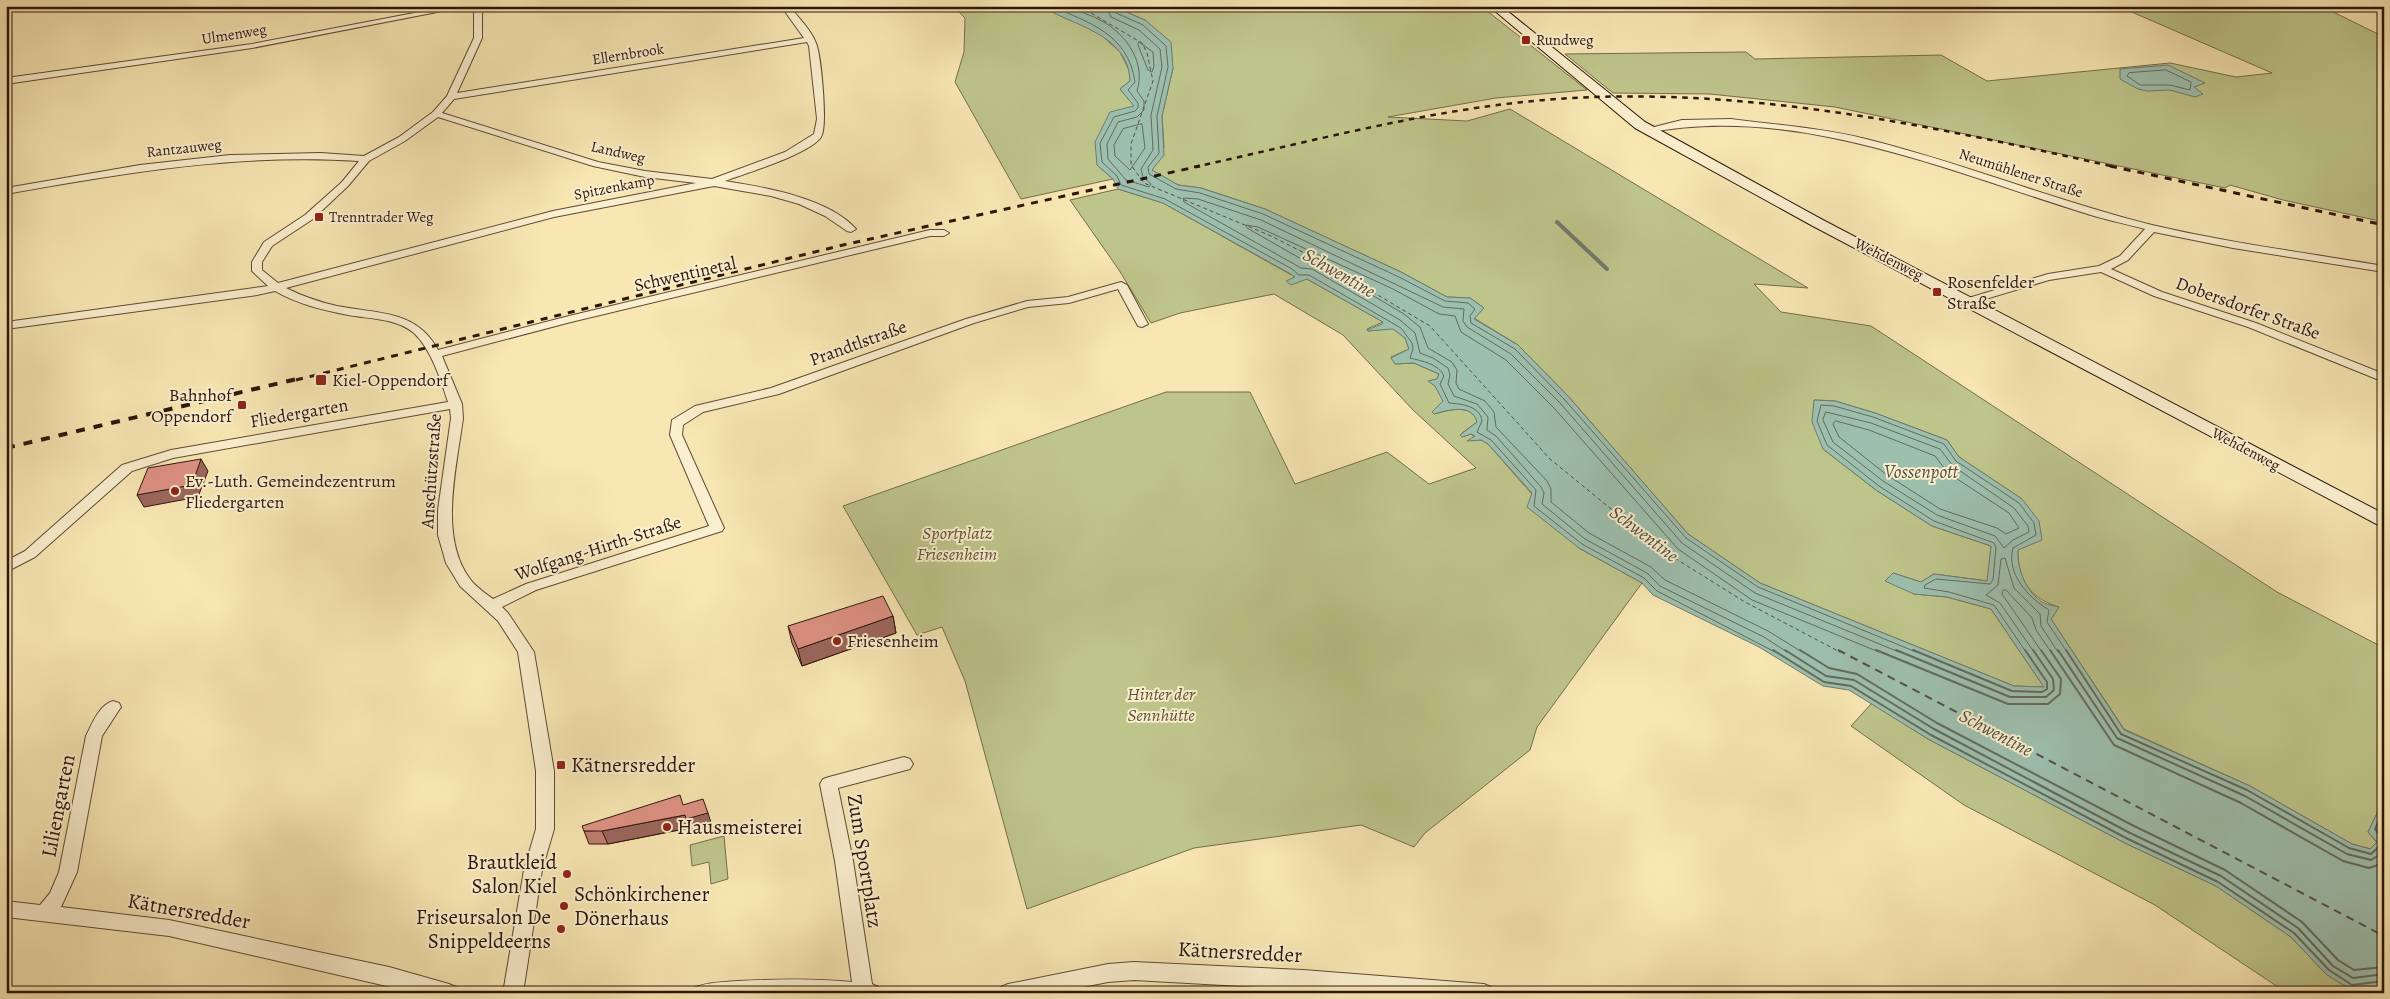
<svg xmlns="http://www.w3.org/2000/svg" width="2390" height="999" viewBox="0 0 2390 999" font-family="Alegreya,serif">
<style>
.green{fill:#bec58b;stroke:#756d4b}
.water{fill:#9dbfae;stroke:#707b6d}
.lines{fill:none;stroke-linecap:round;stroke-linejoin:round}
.shore-far1{stroke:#646a5c;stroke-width:1}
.shore{stroke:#646a5c;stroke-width:2}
.stream{stroke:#707b6d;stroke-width:4}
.ferry-far1{stroke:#545044;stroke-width:1;stroke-dasharray:4 3;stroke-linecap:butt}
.ferry{stroke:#545044;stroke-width:2;stroke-dasharray:8 6;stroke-linecap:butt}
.minor-casing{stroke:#5f4a35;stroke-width:2}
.secondary-casing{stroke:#2c150b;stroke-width:2}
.minor{fill:#faefce;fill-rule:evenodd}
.secondary{fill:#faefce;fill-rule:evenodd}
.rail-far2{stroke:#2c150b;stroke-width:2.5;stroke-dasharray:5.5 5.5;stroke-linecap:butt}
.rail-far1{stroke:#2c150b;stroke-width:3;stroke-dasharray:7 7;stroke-linecap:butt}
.rail{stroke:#2c150b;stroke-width:4;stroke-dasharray:9 9;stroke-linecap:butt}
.wall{fill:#c07e72;stroke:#2c150b}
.shaded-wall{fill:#9c665d;stroke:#2c150b}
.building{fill:#df9285;stroke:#2c150b}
.poi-dot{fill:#8f2418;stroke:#faefce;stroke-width:2}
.labels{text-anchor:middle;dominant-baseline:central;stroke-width:4;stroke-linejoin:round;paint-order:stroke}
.far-street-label{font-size:15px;fill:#2c150b;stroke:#faefce}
.far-poi-label{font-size:15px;fill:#2c150b;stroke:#faefce;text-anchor:start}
.street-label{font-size:18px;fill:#2c150b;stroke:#faefce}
.poi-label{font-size:18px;fill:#2c150b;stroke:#faefce;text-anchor:start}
.park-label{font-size:18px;font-style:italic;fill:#5f5338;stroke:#faefce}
.water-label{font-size:19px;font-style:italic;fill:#545044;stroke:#faefce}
.near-poi-label{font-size:21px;fill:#2c150b;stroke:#faefce;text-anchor:start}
.near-street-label{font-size:21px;fill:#2c150b;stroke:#faefce}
</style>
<rect width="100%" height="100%" fill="#f8e7b3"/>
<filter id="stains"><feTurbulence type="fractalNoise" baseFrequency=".004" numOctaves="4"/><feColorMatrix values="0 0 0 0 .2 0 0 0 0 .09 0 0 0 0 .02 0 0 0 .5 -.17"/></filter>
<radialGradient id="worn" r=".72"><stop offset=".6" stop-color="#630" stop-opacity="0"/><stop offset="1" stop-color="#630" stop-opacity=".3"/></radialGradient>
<path class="green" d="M 953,6 L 1041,6 L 1098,32 L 1120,52 L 1129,70 L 1130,81 L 1120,89 L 1135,106 L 1097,165 L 1113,179 L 1021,199 L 955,82 L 964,52 L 965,18 Z
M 1112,6 L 1481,6 L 1587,90 L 1496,98 L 1388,117 L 1467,121 L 1510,109 L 1808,288 L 1754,284 L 1781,312 L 1871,326 L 2277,592 L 2384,648 L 2384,799 L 2368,832 L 2377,843 L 2371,849 L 2352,844 L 2250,786 L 2124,729 L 2051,619 L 2059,607 C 2005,591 2018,543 2022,499 L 1959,457 L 1947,440 L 1875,413 L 1835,401 L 1814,400 L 1823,449 L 1876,490 L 1932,526 L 1991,546 L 1988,581 L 1934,574 L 1921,582 L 1893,573 L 1914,594 L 1947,597 L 1991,609 L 2044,687 L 2014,686 L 1760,583 L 1688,534 L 1568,396 L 1518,345 L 1474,318 L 1484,308 L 1470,298 L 1447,297 L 1401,272 L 1265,209 L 1201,188 L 1178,185 L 1151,170 L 1164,147 L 1162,116 L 1173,68 L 1145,20 Z
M 2118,6 L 2321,6 L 2380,35 L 2384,34 L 2384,222 L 2283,200 L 2230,185 L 2225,188 L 1835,107 L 1710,94 L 1613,93 L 1565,54 L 1746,52 L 1755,59 L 1941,55 L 1987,81 L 2170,63 L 2236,77 L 2272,73 Z
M 1118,189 L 1163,203 L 1295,277 L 1307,279 L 1383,322 L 1367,329 L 1368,331 L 1393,328 L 1405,338 L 1409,349 L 1391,357 L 1395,364 L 1414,363 L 1439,374 L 1437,379 L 1429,381 L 1435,386 L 1444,401 L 1432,412 L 1435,414 C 1448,410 1473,403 1477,422 L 1462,433 L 1462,437 L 1471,434 L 1475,438 L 1469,440 L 1481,440 L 1488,444 L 1579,548 L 1642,583 L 1537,727 L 1530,750 L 1425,833 L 1414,847 L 1361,825 L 1194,848 L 1027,909 L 965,681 L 942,627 L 917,635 L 843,506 L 1166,392 L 1250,392 L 1295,484 L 1387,452 L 1429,484 L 1476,468 L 1413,410 L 1343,335 L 1274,294 L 1180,313 L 1151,323 L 1119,270 L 1070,200 Z
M 1872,703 L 1928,739 L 2125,843 L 2216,886 L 2291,937 L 2326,974 L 2351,990 L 2381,985 L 2384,986 L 2384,993 L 2287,993 L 2155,905 L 1964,805 L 1851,726 Z
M 724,836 L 728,879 L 711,884 L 709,862 L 692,866 L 690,845 Z"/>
<path class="water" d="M 1041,6 L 1112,6 L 1145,20 L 1171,42 L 1173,68 L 1162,116 L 1164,155 L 1152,170 L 1178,185 L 1201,188 L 1265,209 L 1401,272 L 1447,297 L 1470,298 L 1484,308 L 1474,319 L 1518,345 L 1568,396 L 1688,534 L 1760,583 L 2014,686 L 2044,687 L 1991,609 L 1947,597 L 1914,594 L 1885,581 L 1893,573 L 1921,582 L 1934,574 L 1987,581 L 1991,546 L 1932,526 L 1876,490 L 1823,449 L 1812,422 L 1814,400 L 1835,401 L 1875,413 L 1947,440 L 1959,457 L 2022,499 L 2039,521 L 2042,540 L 2018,550 C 2017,569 2026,593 2044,603 C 2048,605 2055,606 2059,607 L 2051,619 L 2124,730 L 2250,786 L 2352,844 L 2370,849 L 2377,842 L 2368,832 L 2384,799 L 2384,986 L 2351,990 L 2326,974 L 2291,937 L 2216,886 L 2125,843 L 1928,739 L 1849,690 L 1823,686 L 1759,647 L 1653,595 L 1642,583 L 1579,548 L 1527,507 L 1532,493 L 1488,444 L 1481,440 L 1467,441 L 1475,436 L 1471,434 L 1462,437 L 1460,435 L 1477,422 C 1472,403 1448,410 1434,414 L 1432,412 L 1443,401 L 1435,386 L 1428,381 L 1437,379 L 1439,374 L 1414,363 L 1395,364 L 1391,358 L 1409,349 L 1405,338 L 1393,329 L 1368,331 L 1367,330 L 1382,324 L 1383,322 L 1307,279 L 1291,285 L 1286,281 L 1295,277 L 1289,273 L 1163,203 L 1118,189 L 1113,179 L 1097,165 L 1095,142 L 1110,112 L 1134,106 L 1120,89 L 1130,81 C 1129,34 1073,26 1041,6 Z
M 2168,65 L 2205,83 L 2194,87 L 2203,94 L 2195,97 L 2170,90 L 2147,91 L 2138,89 L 2120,79 L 2120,69 Z"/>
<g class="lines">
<path class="shore-far1" d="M 1051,6 C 1090,23 1128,34 1135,82 L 1128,90 L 1138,103 L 1138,108 L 1135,111 L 1114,117 L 1100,143 L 1102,162 L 1117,176 L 1121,185 L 1165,199 L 1292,269 L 1299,275 L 1309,275 L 1401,328 L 1412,343 L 1413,349 L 1410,358 C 1422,361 1439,364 1444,376 L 1440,384 L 1449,403 C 1462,404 1480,406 1482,421 L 1477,432 L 1491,440 L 1536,490 L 1534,506 L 1582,544 L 1644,578 L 1657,591 L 1775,652
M 1066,6 C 1078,11 1091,15 1102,21 C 1127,35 1146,63 1137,91 L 1144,101 L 1144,110 L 1137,117 L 1118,122 L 1107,144 L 1108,159 L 1126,180 L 1149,187 L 1151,184 L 1143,177 L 1141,169 L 1153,150 L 1151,115 L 1162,67 L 1160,49 L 1139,30 L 1111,17 L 1106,6
M 1112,6 L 1114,12 L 1143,25 L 1166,46 L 1168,67 L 1157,116 L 1159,153 L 1148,167 L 1149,174 L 1176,189 L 1200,193 L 1263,214 L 1399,277 L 1445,301 L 1468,303 L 1475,309 L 1470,316 L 1471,323 L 1515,349 L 1564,399 L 1686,538 L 1758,587 L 1916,652
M 1139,42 L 1153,52 L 1154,66 L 1152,72 L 1148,70 L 1138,45 Z
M 2166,70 L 2191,82 L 2190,90 L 2170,85 L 2140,85 L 2127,76 L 2129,73 Z
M 1142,124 L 1145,148 L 1130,170 L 1115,156 L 1114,145 L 1123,129 Z
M 1826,412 L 1871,423 L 1940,449 L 1953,466 L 2014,508 L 2028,526 L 2029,532 L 2013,540 L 2004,548 L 1995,536 L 1937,515 L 1883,481 L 1833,442 L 1823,420 Z
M 1836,421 L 1869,430 L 1935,456 L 1948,473 L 2009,513 L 2019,528 L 2006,534 L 1997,528 L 1940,509 L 1887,475 L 1839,437 L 1833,424 Z
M 1787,652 L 1764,637 L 1660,586 L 1647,573 L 1585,539 L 1542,504 L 1544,493 L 1541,487 L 1496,436 L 1487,430 L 1488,417 L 1477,404 L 1454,396 L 1448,384 L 1450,375 L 1448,368 L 1433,358 L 1420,353 L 1415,333 L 1400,320 L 1312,269 L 1301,268 L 1184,202 L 1183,198 L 1198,199 L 1261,220 L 1443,307 L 1464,309 L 1463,321 L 1467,327 L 1511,354 L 1560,403 L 1682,543 L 1755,593 L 1899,652
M 1802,652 L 1768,631 L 1665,580 L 1651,567 L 1589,533 L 1551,502 L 1551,489 L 1547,481 L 1496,427 L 1494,412 L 1485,401 L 1459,389 L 1456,383 L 1457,370 L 1452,362 L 1428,348 L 1420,327 L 1404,314 L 1316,262 L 1303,260 L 1247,228 L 1246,225 L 1258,227 L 1393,289 L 1439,314 L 1455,316 L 1461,332 L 1506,360 L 1554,408 L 1678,549 L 1752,600 L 1879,652
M 2026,652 L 1994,605 L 1949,592 L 1924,588 L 1925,585 L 1936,579 L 1990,584 L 1993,580 L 1996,547 L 1994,543 L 1934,521 L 1879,486 L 1827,445 L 1817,421 L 1821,405 L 1834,406 L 1873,417 L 1944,444 L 1956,461 L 2019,503 L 2034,523 L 2036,535 L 2013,548 C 2006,574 2028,597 2049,610 L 2047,622 L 2067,652
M 2034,652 L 2000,603 L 1986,595 L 1998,585 L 2001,559 L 2005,558 L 2014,588 L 2040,614 L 2041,626 L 2058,652
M 2042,652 L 2002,594 L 2003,590 L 2006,590 L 2032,618 L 2036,630 L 2051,652"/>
<path class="shore" d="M 1773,650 L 1824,682 L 1851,686 L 1931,735 L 2128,839 L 2218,882 L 2294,933 L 2329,970 L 2352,985 L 2384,981
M 1785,650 L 1826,676 L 1854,680 L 1934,729 L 2130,833 L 2221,876 L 2298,928 L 2333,966 L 2353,978 L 2384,974
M 1800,650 L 1829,668 L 1857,674 L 1937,723 L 2134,826 L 2225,870 L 2302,922 L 2338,960 L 2354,970 L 2384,967
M 1876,650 L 2008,704 L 2048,704 L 2060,694 L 2061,679 L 2041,650
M 1896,650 L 2010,697 L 2046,697 L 2054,690 L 2053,679 L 2033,650
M 1913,650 L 2012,691 L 2042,692 L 2047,689 L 2047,682 L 2025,650
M 2050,650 L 2114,745 L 2241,803 L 2343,861 L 2369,868 L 2384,863
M 2058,650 L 2117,738 L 2245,796 L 2347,854 L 2371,860 L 2384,852
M 2066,650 L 2121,734 L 2247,790 L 2349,848 L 2371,854 L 2382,844 L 2380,835 L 2375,829 L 2384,810"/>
<path class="stream" d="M 1557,222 L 1607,269"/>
<path class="ferry-far1" d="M 1079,6 L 1142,43 L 1147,53 L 1153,81 L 1131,144 L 1131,165 L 1144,183 L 1271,236 L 1324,263 L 1430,326 L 1550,459 L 1660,549 L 1745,602 L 1840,652"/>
<path class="ferry" d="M 1838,650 L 2384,936"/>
<defs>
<path id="minor" d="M 451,6 L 468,6 L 252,48 L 6,84 L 6,78 L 252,44 Z
M 471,6 L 482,8 L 482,38 L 457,93 L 804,38 L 781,6 L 789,6 C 799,18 813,32 817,46 C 821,59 828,127 821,137 C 810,154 746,173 725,181 C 764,187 829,198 856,229 L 851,232 L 847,231 L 825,216 L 799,204 L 771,196 L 714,186 L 554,217 L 286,288 C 302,296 319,302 337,306 C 377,314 416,309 438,350 L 569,316 L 930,230 L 944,230 L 949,233 L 944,236 L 930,236 L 571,322 L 442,356 L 462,404 L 463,418 C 457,466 438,537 470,579 C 476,587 485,593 493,599 L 526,584 L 709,526 L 670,435 L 672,420 L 695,406 L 771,388 L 966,319 L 1027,301 L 1068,297 L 1121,282 L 1127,285 L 1148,324 L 1142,327 L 1138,326 L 1118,289 L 1069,303 L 1028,307 L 974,323 L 779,394 L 703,412 L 683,425 L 682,435 L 724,528 L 722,531 L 536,590 L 502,607 L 508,613 L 534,652 L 554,771 L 554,829 L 542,870 L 523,993 L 503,993 L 524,870 L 536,829 L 536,771 L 518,652 L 498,621 L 460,586 L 446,563 L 438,535 L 438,510 L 451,418 L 450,409 L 173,458 L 132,471 L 35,557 L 6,572 L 6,561 L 25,551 L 122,465 L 171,450 L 448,402 C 441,380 431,349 414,333 C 396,318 370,319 348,315 C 323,310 297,304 275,291 L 257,295 L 6,329 L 6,322 L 268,286 L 252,271 L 252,262 L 264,242 L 305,215 L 342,182 L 359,161 C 239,153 124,173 6,194 L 6,188 L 140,165 L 230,155 L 321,153 L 364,156 L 399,137 L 433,112 L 447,96 L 474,38 L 474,9 ZM 807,42 L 809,46 L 817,119 L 814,134 L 785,152 L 712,179 L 645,171 L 598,162 L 442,113 L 454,99 ZM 438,117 L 593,166 L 645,177 L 696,183 L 553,211 L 278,283 L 262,270 L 262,262 L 272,246 L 313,219 L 348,186 L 369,161 L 405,141 Z
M 1731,119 C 1776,125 1822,128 1866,139 C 1963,163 2055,201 2152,225 C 2229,243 2307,253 2384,266 L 2384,272 L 2233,248 L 2154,232 L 2128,260 L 2111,269 L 2162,292 L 2256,323 L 2384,374 L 2384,382 L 2248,327 L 2154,296 L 2101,272 L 2049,280 L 1969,304 L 1963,301 L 1965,299 L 2048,274 L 2099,266 L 2120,256 L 2145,229 C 2122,223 2098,218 2075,210 C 1941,168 1790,104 1647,133 L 1642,130 L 1682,120 Z
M 113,701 L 119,703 L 121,707 L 102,736 L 77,872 L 61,907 L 169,920 L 389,967 L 449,984 L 456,987 L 459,993 L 417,993 L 169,936 L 6,917 L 6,901 L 40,905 L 50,893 L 59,872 L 86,736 C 92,724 99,705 113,701 Z
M 904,757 L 910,759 L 913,764 L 910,769 L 838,788 L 853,861 L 872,984 L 878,987 L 881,993 L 693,993 L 696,987 C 709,982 724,982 738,981 C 776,979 814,978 852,982 L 835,861 L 820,784 L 823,779 L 829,777 Z
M 1134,962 L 1303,970 L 1484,984 L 1491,987 L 1494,993 L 1367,993 L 1134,980 L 1108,982 L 1053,993 L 998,993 L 1001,987 L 1008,984 L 1108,964 Z"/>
<path id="secondary" d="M 1489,6 L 1501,6 L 1645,122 L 1821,219 L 2384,514 L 2384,528 L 1811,225 L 1635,128 Z"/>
</defs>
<use href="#minor" class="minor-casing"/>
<use href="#secondary" class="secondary-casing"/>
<use href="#minor" class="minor"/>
<use href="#secondary" class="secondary"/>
<path class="rail-far2" d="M 1194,167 C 1319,140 1444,105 1572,98 C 1756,88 1937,127 2115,167"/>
<path class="rail-far1" d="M 2110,166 L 2384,225
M 296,380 L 843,245 L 1200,166"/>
<path class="rail" d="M 6,448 L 301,378"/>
</g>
<path class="wall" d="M 893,616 L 896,633 L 802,666 L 792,643 L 788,626 Z
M 712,826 L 691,832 L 689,828 L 608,844 L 589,844 L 584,831 Z"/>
<path class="shaded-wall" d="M 201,459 L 208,471 L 198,497 L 144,507 L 137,495 Z
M 893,616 L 896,633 L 802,666 L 798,649 Z
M 708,813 L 712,826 L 691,832 L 689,828 L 608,844 L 602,831 L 685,815 Z"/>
<path class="building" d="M 201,459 L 192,485 L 137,495 L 148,468 Z
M 883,596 L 893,616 L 798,649 L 788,626 Z
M 680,795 L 683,805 L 703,799 L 708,813 L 686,819 L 685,815 L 602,831 L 584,831 L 582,826 Z"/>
<g class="poi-dot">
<rect x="1521" y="35" width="10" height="10" rx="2.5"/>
<rect x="314" y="212" width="10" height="10" rx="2.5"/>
<rect x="1932" y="287" width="10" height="10" rx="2.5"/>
<rect x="315" y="374" width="12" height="12" rx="2.5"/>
<rect x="237" y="400" width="10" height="10" rx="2.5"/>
<circle cx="175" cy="491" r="5"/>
<circle cx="837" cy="641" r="5"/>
<rect x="556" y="760" width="10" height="10" rx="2.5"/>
<circle cx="667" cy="827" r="5"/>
<circle cx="567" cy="874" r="5"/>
<circle cx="564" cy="906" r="5"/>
<circle cx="561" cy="929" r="5"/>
</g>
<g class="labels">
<g class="far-street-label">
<text transform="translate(234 34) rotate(-9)">Ulmenweg</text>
<text transform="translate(628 54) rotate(-9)">Ellernbrook</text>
<text transform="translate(184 148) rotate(-6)">Rantzauweg</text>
<text transform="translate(618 152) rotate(13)">Landweg</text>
<text transform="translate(2021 173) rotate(18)">Neumühlener Straße</text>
<text transform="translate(614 187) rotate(-11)">Spitzenkamp</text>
<text transform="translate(1889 259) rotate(27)">Wehdenweg</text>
<text transform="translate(2246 449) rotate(28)">Wehdenweg</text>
</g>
<g class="far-poi-label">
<text x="1536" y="40">Rundweg</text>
<text x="329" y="217">Trenntrader Weg</text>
</g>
<g class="street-label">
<text transform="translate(685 274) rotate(-13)">Schwentinetal</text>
<text transform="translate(2248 308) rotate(20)">Dobersdorfer Straße</text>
<text transform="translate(858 343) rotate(-20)">Prandtlstraße</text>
<text transform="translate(299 413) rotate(-10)">Fliedergarten</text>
<text transform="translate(431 471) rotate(-86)">Anschützstraße</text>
<text transform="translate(598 548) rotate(-18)">Wolfgang-Hirth-Straße</text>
</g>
<g class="poi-label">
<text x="1947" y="282">Rosenfelder<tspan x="1947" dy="21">Straße</tspan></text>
<text x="332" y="380">Kiel-Oppendorf</text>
<text x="232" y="395" text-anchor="end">Bahnhof<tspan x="232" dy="21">Oppendorf</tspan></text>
<text x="185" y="481">Ev.-Luth. Gemeindezentrum<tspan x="185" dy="21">Fliedergarten</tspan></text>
<text x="847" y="641">Friesenheim</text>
</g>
<g class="park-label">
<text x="957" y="533">Sportplatz<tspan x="957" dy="21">Friesenheim</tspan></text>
<text x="1161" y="694">Hinter der<tspan x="1161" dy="21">Sennhütte</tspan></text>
</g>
<g class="water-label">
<text transform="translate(1339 273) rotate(30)">Schwentine</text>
<text x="1921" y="472">Vossenpott</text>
<text transform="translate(1644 534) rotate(37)">Schwentine</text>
<text transform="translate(1996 733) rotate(28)">Schwentine</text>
</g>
<g class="near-poi-label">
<text x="571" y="765">Kätnersredder</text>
<text x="677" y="827">Hausmeisterei</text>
<text x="557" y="862" text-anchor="end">Brautkleid<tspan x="557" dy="24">Salon Kiel</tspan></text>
<text x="574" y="894">Schönkirchener<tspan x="574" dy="24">Dönerhaus</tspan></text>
<text x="551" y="917" text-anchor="end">Friseursalon De<tspan x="551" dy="24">Snippeldeerns</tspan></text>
</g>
<g class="near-street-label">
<text transform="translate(58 806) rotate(-79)">Liliengarten</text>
<text transform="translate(865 861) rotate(81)">Zum Sportplatz</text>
<text transform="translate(189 911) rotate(10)">Kätnersredder</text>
<text transform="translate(1240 952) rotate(3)">Kätnersredder</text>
</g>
</g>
<rect width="2390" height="999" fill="none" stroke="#f8e7b3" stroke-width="25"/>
<rect x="8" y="8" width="2375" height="984" fill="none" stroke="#2c150b" stroke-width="2.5"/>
<rect x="12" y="12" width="2365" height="974" fill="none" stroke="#2c150b"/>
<rect width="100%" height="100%" filter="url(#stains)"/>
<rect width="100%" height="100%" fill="url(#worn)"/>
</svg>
